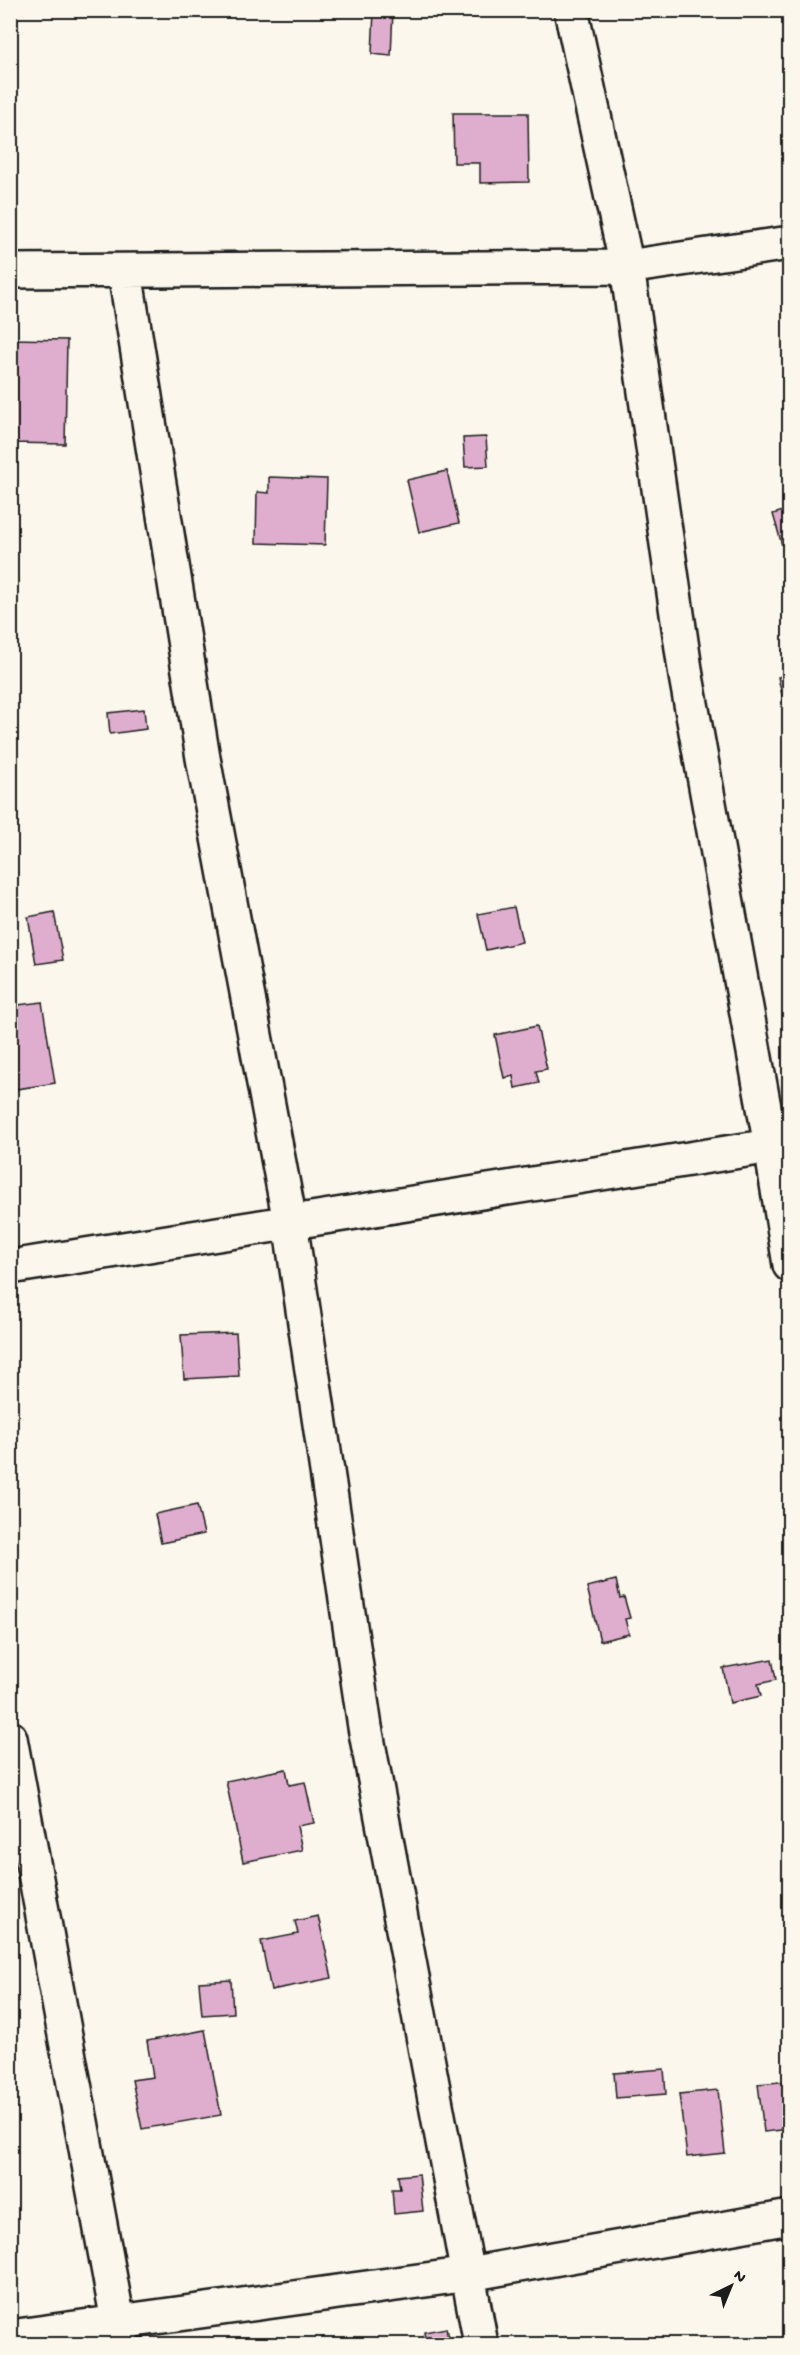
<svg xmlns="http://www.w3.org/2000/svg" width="800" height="2355" viewBox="0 0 800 2355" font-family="'Gochi Hand',sans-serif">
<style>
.building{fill:#dfaece;stroke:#1c1c1c;stroke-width:1.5}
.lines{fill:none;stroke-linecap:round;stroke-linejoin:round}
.street-casing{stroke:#1c1c1c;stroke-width:38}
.street{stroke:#fbf7ec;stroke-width:33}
</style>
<rect width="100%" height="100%" fill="#fbf7ec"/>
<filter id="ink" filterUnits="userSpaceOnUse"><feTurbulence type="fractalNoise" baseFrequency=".0167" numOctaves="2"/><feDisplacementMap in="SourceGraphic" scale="12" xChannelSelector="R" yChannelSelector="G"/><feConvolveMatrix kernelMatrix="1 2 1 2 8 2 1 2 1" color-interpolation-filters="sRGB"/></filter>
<g filter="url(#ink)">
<path class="building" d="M 374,10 L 393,10 L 391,56 L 372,54 Z
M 453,113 L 528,113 L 529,182 L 480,183 L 480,163 L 454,163 Z
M 10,339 L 67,340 L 65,444 L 10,443 Z
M 486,437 L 488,466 L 465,467 L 463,438 Z
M 447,471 L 459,523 L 419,532 L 407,480 Z
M 269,477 L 327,479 L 325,545 L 256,543 L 257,492 L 269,493 Z
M 790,509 L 790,550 L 784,552 L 773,514 Z
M 790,674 L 790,707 L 785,708 L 778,677 Z
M 144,709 L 146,729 L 110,734 L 108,713 Z
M 10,759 L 16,789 L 10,790 Z
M 514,907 L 522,942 L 486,950 L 478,914 Z
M 54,912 L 63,960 L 36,964 L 28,917 Z
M 42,1002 L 55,1083 L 10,1090 L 10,1006 Z
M 537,1026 L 547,1069 L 536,1071 L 539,1083 L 515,1088 L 513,1076 L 504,1078 L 495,1035 Z
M 236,1333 L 239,1376 L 184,1379 L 181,1335 Z
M 197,1505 L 204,1534 L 161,1543 L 155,1514 Z
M 616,1580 L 620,1598 L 624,1597 L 630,1618 L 625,1619 L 629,1634 L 600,1641 L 587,1587 Z
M 772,1659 L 776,1680 L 758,1684 L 761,1696 L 730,1703 L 723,1668 Z
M 286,1769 L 289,1785 L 305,1782 L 314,1823 L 297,1826 L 302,1850 L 243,1862 L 226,1781 Z
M 318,1916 L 332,1978 L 271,1990 L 261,1941 L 298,1934 L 295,1921 Z
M 231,1980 L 233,2013 L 202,2015 L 199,1982 Z
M 205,2030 L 221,2115 L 142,2129 L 132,2080 L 153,2077 L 147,2041 Z
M 664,2069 L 666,2094 L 616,2098 L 614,2073 Z
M 790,2081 L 790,2129 L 764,2132 L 758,2084 Z
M 718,2090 L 725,2153 L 687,2157 L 679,2094 Z
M 419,2174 L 423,2211 L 394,2214 L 392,2189 L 400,2189 L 398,2176 Z
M 446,2328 L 449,2344 L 426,2344 L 424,2332 Z"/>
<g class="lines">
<defs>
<path id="street" d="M 571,10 L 627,267 L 686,676 L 771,1146 L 790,1265
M 10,271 L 627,267 L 790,243
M 125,272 L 203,758 L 290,1222 L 365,1727 L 481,2344
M 10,1267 L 790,1143
M 10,1738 L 122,2343
M 10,2337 L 469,2274 L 790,2217"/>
</defs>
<use href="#street" class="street-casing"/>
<use href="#street" class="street"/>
</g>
</g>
<rect width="800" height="2355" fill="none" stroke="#fbf7ec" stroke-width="36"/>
<rect x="18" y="18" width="764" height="2319" fill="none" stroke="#1c1c1c" stroke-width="2" filter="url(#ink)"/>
<g transform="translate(731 2286) rotate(43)" stroke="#fbf7ec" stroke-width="4.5" paint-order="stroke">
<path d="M0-4.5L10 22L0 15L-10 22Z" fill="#1c1c1c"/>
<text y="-9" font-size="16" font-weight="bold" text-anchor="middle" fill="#1c1c1c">N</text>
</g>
</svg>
